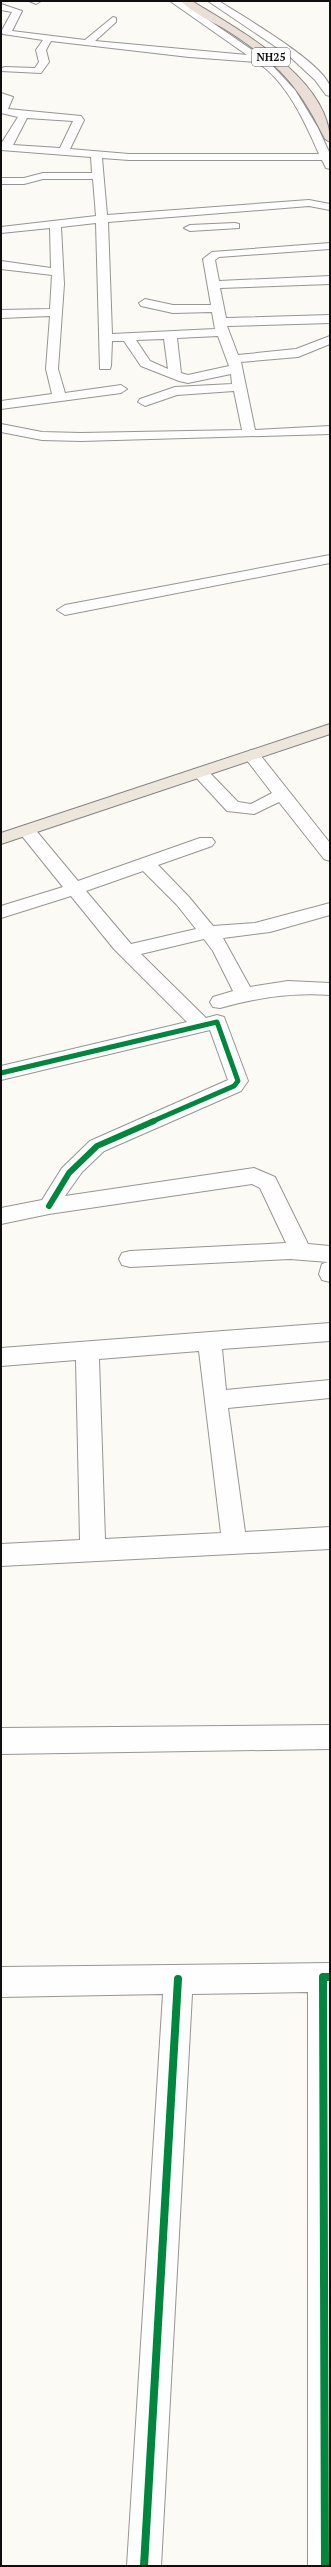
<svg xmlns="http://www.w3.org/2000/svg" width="331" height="2567" viewBox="0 0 331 2567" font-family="'PT Serif',serif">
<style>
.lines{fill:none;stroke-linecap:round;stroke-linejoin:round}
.minor-casing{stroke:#969593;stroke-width:2}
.major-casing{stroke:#838280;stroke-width:2}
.highway-casing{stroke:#838280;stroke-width:2}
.minor{fill:#fffefe;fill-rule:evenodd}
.major{fill:#ede6da;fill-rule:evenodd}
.highway{fill:#eaded6;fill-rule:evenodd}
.cycleway-far2-casing{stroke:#fff;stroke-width:7}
.cycleway-far1-casing{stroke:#fff;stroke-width:9}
.cycleway-casing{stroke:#fff;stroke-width:11}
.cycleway-far2{stroke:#00873e;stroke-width:5}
.cycleway-far1{stroke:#00873e;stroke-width:6}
.cycleway{stroke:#00873e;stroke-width:8}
.labels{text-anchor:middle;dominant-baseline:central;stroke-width:4;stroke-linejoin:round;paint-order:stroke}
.shield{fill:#fff;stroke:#575757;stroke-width:1}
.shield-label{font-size:11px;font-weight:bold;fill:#0f0f0f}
</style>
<rect width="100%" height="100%" fill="#fcfaf5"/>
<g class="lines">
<defs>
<path id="minor" d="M 29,1 L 41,1 L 36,4 Z
M 170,1 L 181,1 L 268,61 L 295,90 L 318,128 L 330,154 L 330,169 L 326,168 L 322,160 L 129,160 L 102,158 L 107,215 L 309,200 L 330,204 L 330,210 L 309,206 L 108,222 L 112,334 L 215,329 L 212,312 L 173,313 L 141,306 L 139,303 L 145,299 L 173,305 L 211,305 L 203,259 L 212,252 L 330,243 L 330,249 L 219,257 L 215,260 L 219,281 L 330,276 L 330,284 L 220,288 L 226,318 L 330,315 L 330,323 L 227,326 L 238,355 L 296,349 L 330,336 L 330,344 L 298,357 L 241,362 L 255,430 L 330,426 L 330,434 L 81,441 L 42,440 L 1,432 L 1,424 L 42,432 L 81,433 L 242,430 L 234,391 L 177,395 L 145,406 L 138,402 L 140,399 L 175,387 L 232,384 L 231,374 L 188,383 L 179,381 L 141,366 L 124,341 L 112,341 L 111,366 L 110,369 L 100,369 L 96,223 L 61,227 L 64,284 L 58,369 L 65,393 L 121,385 L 127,389 L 121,393 L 1,409 L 1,401 L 52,394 L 46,369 L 50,316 L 1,318 L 1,310 L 50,309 L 52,275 L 1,269 L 1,261 L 51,268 L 50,228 L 1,233 L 1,227 L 96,216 L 93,179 L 43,179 L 24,184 L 1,184 L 1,178 L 24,178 L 43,173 L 92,173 L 91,157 L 1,150 L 1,144 L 18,117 L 1,113 L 1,93 L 13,97 L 8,109 L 81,116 L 84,120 L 70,149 L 129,154 L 319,154 C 305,122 287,82 257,62 L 189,57 L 51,41 L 46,50 L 49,62 L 41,73 L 1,71 L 2,68 L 5,67 L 35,68 L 39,62 L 36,50 L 43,40 L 3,34 L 1,32 L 12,12 L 1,10 L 1,4 L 22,11 L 12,31 L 85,40 L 113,17 L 116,18 L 116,22 L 95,41 L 247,55 ZM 27,118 L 73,121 L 60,148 L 13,145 ZM 218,336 L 229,366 L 188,375 L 181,373 L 177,338 ZM 164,339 L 168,369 L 150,361 L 136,340 Z
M 208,1 L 219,1 C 242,16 324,63 330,87 C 331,89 330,93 330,96 L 326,95 L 315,80 L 288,55 Z
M 235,223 L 239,224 L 239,228 L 190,231 L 184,228 L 190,225 Z
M 330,555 L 330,563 L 65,615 L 57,610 L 65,605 Z
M 251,750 L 257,751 L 330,843 L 330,861 L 324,859 L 279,802 L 254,814 L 227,811 L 192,773 L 194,769 L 206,769 L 238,802 L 251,804 L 272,793 L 243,755 Z
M 27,826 L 33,827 L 78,881 L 200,838 L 212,838 L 215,842 L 212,846 L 158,865 L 189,897 L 213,926 L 255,923 L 330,903 L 330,915 L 270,932 L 223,938 L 250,987 L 288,981 L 330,983 L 330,995 C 291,992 257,998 220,1008 L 213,1007 L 210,1002 L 213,997 L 233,991 L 213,951 L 204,939 L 141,954 L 206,1018 L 217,1015 L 224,1017 L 248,1081 L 241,1091 L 104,1151 L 82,1172 L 65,1196 L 254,1168 L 275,1177 L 308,1244 L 330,1246 L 330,1282 L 322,1280 L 319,1274 L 322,1264 L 328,1262 L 290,1259 L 130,1267 L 122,1265 L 119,1259 L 122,1253 L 130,1251 L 286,1243 L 260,1188 L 252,1184 L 49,1214 L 1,1224 L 1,1208 L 42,1200 L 62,1168 L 90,1141 L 228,1080 L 210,1030 L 1,1080 L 1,1066 L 187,1022 L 114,949 L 71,896 L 1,918 L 1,906 L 63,887 L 18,831 L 21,827 ZM 143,871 L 177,905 L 196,929 L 131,944 L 86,891 Z
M 330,1323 L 330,1341 L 222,1349 L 226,1390 L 330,1380 L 330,1398 L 228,1408 L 245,1532 L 330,1527 L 330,1549 L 1,1566 L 1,1544 L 80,1540 L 76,1360 L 1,1366 L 1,1348 ZM 199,1351 L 221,1533 L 105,1539 L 99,1359 Z
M 330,1725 L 330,1749 L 1,1754 L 1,1728 Z
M 330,1963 L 330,2566 L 308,2566 L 308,1992 L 192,1994 L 161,2566 L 127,2566 L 163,1994 L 1,1997 L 1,1967 Z"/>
<path id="major" d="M 330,724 L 330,734 L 1,844 L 1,833 Z"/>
<path id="highway" d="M 181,1 L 192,1 C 239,30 330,79 330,142 L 325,139 C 299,86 280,65 231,33 C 216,23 193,14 181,1 Z"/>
</defs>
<use href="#minor" class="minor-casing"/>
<use href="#major" class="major-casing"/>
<use href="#highway" class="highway-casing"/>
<use href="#minor" class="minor"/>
<use href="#major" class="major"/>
<use href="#highway" class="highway"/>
<defs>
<path id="cycleway-far2" d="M 1,1073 L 217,1022 L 238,1081 L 234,1086 L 151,1122"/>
<path id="cycleway-far1" d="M 49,1206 L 69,1173 L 97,1146 L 154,1121"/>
<path id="cycleway" d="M 144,2566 L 178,1979
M 325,2566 L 323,1977 L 330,1977"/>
</defs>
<use href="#cycleway-far2" class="cycleway-far2-casing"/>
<use href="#cycleway-far1" class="cycleway-far1-casing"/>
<use href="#cycleway" class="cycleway-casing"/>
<use href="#cycleway-far2" class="cycleway-far2"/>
<use href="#cycleway-far1" class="cycleway-far1"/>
<use href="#cycleway" class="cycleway"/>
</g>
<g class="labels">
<rect class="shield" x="252" y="48" width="38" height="18" rx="3"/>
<g class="shield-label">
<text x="271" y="57">NH25</text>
</g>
</g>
<rect width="331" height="2567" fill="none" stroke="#0f0f0f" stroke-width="4"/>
</svg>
